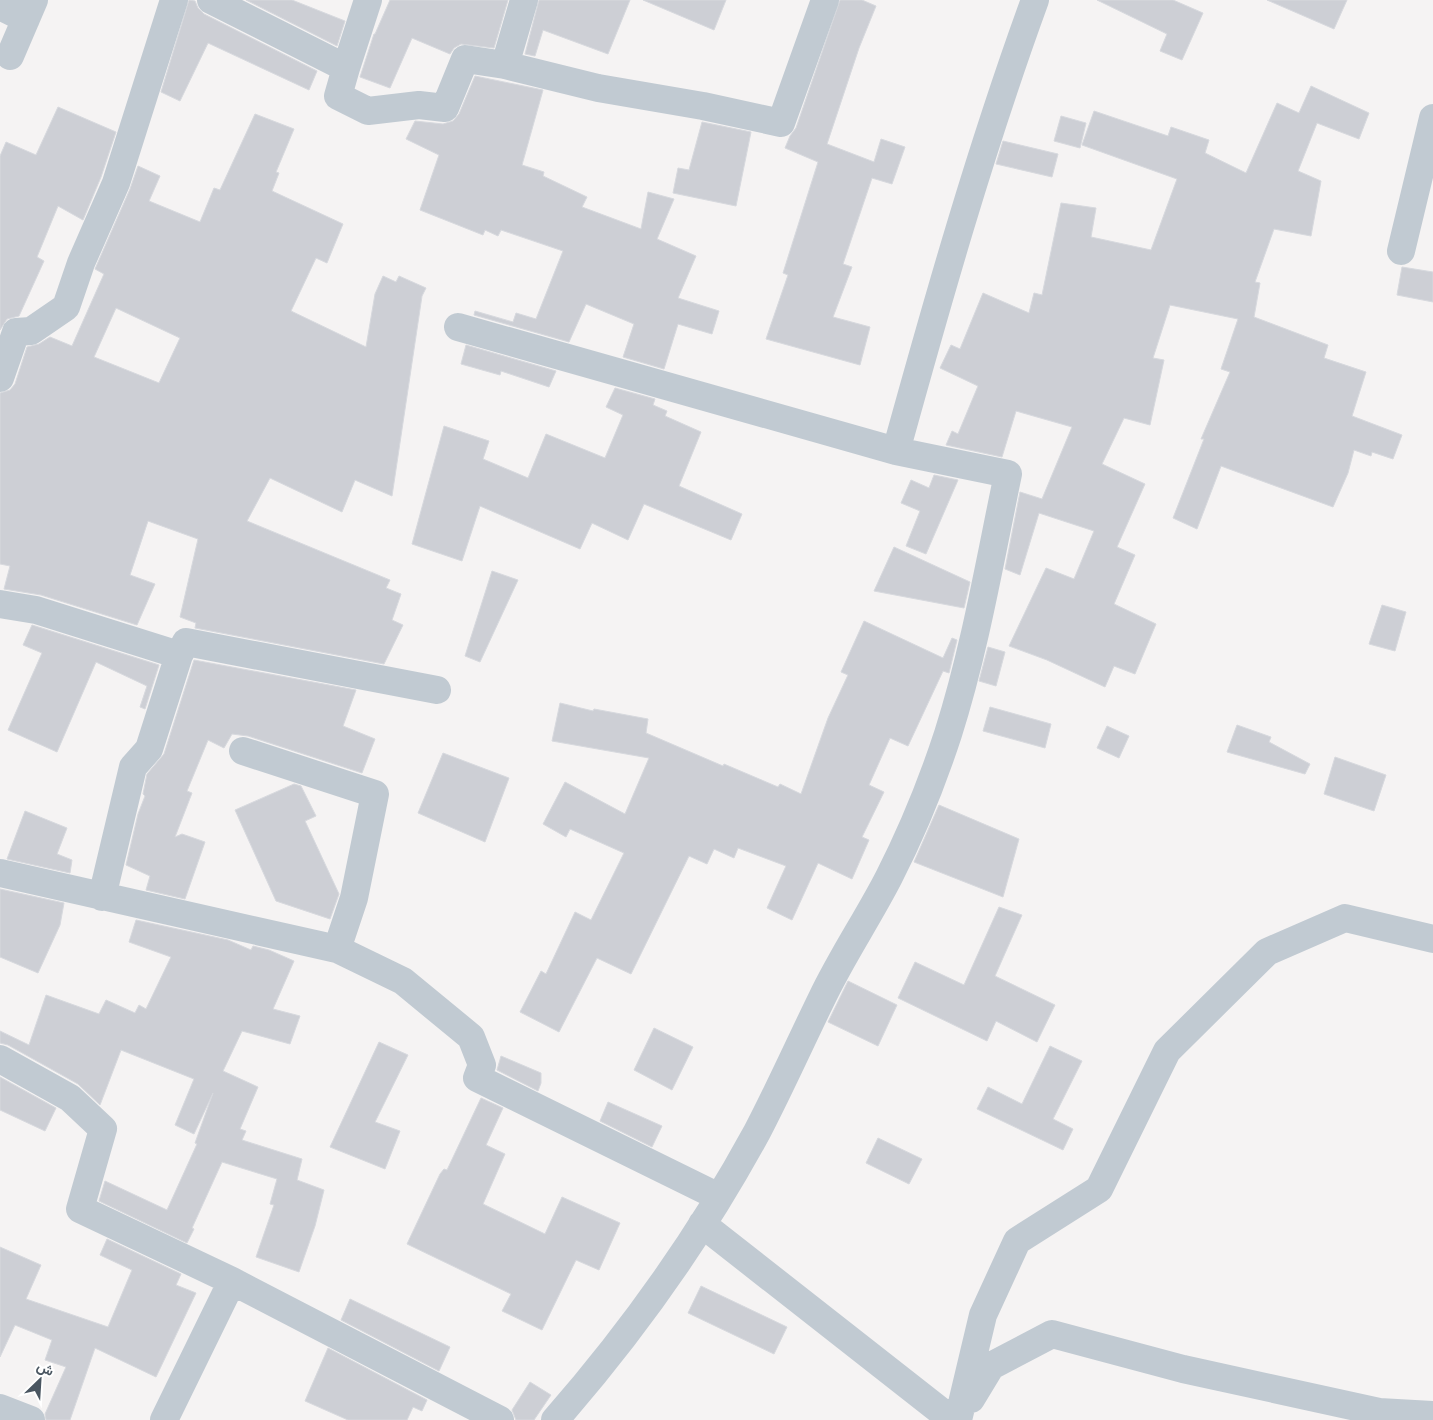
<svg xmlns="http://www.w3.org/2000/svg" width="1433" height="1420" viewBox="0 0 1433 1420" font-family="'Archivo Narrow',Vazirmatn,sans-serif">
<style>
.building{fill:#cdcfd5;stroke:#d7d9de;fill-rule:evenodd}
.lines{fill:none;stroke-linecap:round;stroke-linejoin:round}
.minor{stroke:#c1cad2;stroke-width:28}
</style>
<rect width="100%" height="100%" fill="#f5f3f3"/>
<path class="building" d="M 189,0 L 195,1 L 198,8 L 204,14 L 317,71 L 309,90 L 208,43 L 180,101 L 161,92 Z
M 246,0 L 292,0 L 345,21 L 337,46 Z
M 390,0 L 508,0 L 494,48 L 461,44 L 454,48 L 450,54 L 412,38 L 390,88 L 360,77 L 374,34 L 375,34 Z
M 539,0 L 630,0 L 608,54 L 543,30 L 535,56 L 525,54 Z
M 643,0 L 726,0 L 714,30 Z
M 840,0 L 862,0 L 876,6 L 859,48 L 827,144 L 874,162 L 881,139 L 905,147 L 892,184 L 872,178 L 843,264 L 852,267 L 833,317 L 870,327 L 860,365 L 766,339 L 788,275 L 783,273 L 818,162 L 785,148 L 790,136 L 796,128 Z
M 1097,0 L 1173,0 L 1203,13 L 1182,60 L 1160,51 L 1167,34 Z
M 1267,0 L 1347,0 L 1334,29 Z
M 475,76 L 543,90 L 522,165 L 544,172 L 543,176 L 587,197 L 582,207 L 641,229 L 648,192 L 674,199 L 657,239 L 696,256 L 678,298 L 719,311 L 712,334 L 678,324 L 664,369 L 623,357 L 634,324 L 586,304 L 569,342 L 474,315 L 475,311 L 513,322 L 516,313 L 536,319 L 563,251 L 501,230 L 498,236 L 485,230 L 483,235 L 420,210 L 439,155 L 406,139 L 415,121 L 443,124 L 453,121 L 459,114 Z
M 1311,86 L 1369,113 L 1359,139 L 1317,123 L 1298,171 L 1321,181 L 1311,236 L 1274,229 L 1255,282 L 1260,283 L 1254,317 L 1328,345 L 1324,358 L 1366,372 L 1352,416 L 1402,435 L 1393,459 L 1372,452 L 1371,456 L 1354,450 L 1348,473 L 1333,507 L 1221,466 L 1197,529 L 1173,518 L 1204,439 L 1201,439 L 1230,372 L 1221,369 L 1238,319 L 1170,305 L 1153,358 L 1164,360 L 1150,425 L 1124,418 L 1102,464 L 1145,484 L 1117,547 L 1135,555 L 1114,604 L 1156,624 L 1135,674 L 1114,666 L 1105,687 L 1047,660 L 1009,646 L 1046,568 L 1074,579 L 1094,531 L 1039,513 L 1020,575 L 1005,569 L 1020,492 L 1042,499 L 1072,427 L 1016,411 L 1002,457 L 946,445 L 952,431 L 958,434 L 978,386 L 940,368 L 951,345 L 960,349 L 983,293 L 1029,313 L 1034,293 L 1042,295 L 1061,203 L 1096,208 L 1091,237 L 1151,250 L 1177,179 L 1082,145 L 1094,111 L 1168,136 L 1171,127 L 1209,140 L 1205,153 L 1246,173 L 1277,103 L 1299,113 Z
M 58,107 L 116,132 L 101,177 L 83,220 L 58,206 L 37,257 L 44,261 L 19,316 L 7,319 L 0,330 L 0,156 L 6,142 L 36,155 Z
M 255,114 L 294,129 L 276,172 L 279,173 L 272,191 L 343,224 L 327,263 L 316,258 L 291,311 L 366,347 L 375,294 L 383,276 L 396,282 L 399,276 L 426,288 L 422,296 L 392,496 L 355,480 L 342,512 L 270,478 L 247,521 L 390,580 L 386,588 L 401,594 L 392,620 L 403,625 L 384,664 L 195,628 L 196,623 L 180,617 L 198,539 L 148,521 L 130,575 L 155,584 L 137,625 L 41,595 L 4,589 L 10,566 L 0,564 L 0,393 L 10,390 L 15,384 L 27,347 L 39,344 L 50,337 L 72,346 L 104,274 L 95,269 L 130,189 L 138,166 L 160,176 L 149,201 L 200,222 L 214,188 L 220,190 ZM 116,308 L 180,338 L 159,383 L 94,357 Z
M 1061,116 L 1086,123 L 1080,148 L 1054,141 Z
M 702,122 L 751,132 L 736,206 L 673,193 L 678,168 L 689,170 Z
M 1003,141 L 1058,154 L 1052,177 L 996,164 Z
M 1402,267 L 1433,272 L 1433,302 L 1397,295 Z
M 466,345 L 556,371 L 549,387 L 501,371 L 500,375 L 461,364 Z
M 615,388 L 655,399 L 653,405 L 667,411 L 665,416 L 701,432 L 679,486 L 742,514 L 731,540 L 644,504 L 628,540 L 592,523 L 580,549 L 480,506 L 462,561 L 412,544 L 444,426 L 489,441 L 483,459 L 528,478 L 546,434 L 605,458 L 623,415 L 606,407 Z
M 934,475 L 958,480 L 926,554 L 906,546 L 920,511 L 901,503 L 911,480 L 929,488 Z
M 894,547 L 970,582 L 964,608 L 874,591 Z
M 492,571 L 518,580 L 480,662 L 465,656 Z
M 1382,605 L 1406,612 L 1395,651 L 1369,644 Z
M 864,621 L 943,658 L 952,638 L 957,640 L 949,673 L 943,671 L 908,746 L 890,738 L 869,785 L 884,792 L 862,837 L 869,840 L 852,879 L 818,863 L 792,920 L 767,908 L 786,866 L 738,848 L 734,858 L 714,849 L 707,864 L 689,856 L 631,974 L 597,958 L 559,1032 L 520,1012 L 541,971 L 546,974 L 575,912 L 591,920 L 624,853 L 570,829 L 566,837 L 543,824 L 565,782 L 625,814 L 649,758 L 552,741 L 560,703 L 593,711 L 594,709 L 648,719 L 646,733 L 723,766 L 724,764 L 778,787 L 780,784 L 801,794 L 828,718 L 848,675 L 841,672 Z
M 32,625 L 159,665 L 145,709 L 140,707 L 147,686 L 96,662 L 57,752 L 8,730 L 42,653 L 23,645 Z
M 988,647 L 1005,652 L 996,686 L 979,681 Z
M 194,660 L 356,690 L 343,726 L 375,739 L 362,773 L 248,736 L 232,734 L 224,748 L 208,740 L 187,791 L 192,793 L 175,837 L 182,834 L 205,842 L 185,899 L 146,890 L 150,876 L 126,865 L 138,814 L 145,796 L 143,794 L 147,774 L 164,754 Z
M 990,707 L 1051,724 L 1045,748 L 983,731 Z
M 1237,725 L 1271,737 L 1269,742 L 1310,764 L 1305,774 L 1227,752 Z
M 1107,726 L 1129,736 L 1119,758 L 1097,748 Z
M 443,753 L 509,778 L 485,842 L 418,813 Z
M 1335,757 L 1386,775 L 1374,811 L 1324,794 Z
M 294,784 L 301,786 L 316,816 L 305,821 L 339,894 L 330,919 L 276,901 L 235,810 Z
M 939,805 L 1019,839 L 1003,897 L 914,862 Z
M 25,811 L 67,828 L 57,854 L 72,860 L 70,873 L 7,859 Z
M 0,889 L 64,903 L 60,925 L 38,973 L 0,957 Z
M 999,907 L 1022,915 L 995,976 L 1055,1005 L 1037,1042 L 996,1021 L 987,1041 L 898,998 L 915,962 L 964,985 Z
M 136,920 L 228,940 L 251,950 L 253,946 L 269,950 L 294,961 L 273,1009 L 300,1016 L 290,1044 L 242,1031 L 223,1071 L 258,1087 L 240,1129 L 246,1131 L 242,1140 L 302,1159 L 297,1180 L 324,1190 L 315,1226 L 299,1272 L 256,1257 L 274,1205 L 270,1204 L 277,1179 L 222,1162 L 192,1228 L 194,1229 L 187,1243 L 99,1201 L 105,1181 L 167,1210 L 197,1144 L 195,1143 L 213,1093 L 194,1134 L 175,1125 L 194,1079 L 121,1050 L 100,1105 L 78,1084 L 8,1045 L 0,1043 L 0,1031 L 29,1045 L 46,995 L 99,1014 L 106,1000 L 135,1013 L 139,1005 L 146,1009 L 171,957 L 129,942 Z
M 848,981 L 897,1005 L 878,1046 L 828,1022 Z
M 654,1028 L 693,1047 L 672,1090 L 634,1070 Z
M 379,1042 L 408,1055 L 375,1122 L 400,1131 L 385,1169 L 330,1147 Z
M 1050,1046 L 1082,1061 L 1053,1119 L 1073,1129 L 1063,1150 L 977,1109 L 988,1087 L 1022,1104 Z
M 501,1056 L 541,1073 L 541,1083 L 538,1091 L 497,1070 Z
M 0,1077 L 56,1108 L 45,1131 L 0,1110 Z
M 481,1098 L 503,1108 L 486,1145 L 505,1154 L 483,1204 L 545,1234 L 562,1197 L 620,1223 L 599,1270 L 576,1260 L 542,1330 L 502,1311 L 511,1294 L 407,1244 L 440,1174 L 444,1169 L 447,1170 Z
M 608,1102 L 662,1126 L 652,1147 L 600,1121 Z
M 878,1138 L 922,1159 L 909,1184 L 866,1163 Z
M 107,1239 L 181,1274 L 176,1285 L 196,1293 L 156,1377 L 95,1348 L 70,1420 L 46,1420 L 45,1414 L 66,1367 L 45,1360 L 52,1340 L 15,1325 L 0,1357 L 0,1247 L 41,1265 L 26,1299 L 108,1327 L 132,1270 L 100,1255 Z
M 701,1286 L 787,1327 L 774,1354 L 688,1313 Z
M 350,1299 L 450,1347 L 439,1371 L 341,1320 Z
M 328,1348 L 427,1400 L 422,1411 L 413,1407 L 407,1420 L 348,1420 L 305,1401 Z
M 530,1382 L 551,1395 L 534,1420 L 516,1420 L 512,1410 Z"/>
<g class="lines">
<path class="minor" d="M 211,0 L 346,68 L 338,96 L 368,111 L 419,105 L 445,108 L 465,59 L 505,65 L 598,88 L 703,106 L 781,123 L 825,0
M 0,6 L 26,19
M 10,56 L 34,0
M 505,65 L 524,0
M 346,68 L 368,0
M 1401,251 L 1433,118
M 458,327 L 896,451 L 1008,474 C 990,560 975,649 948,734 C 932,783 913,830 889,877 C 868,918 842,956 822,998 C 800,1043 780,1088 757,1132 C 701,1235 632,1332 555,1420
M 0,378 L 16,332 L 31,331 L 66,307 L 81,263 L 116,183 L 174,0
M 896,451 C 938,299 981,148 1035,0
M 0,604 L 36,610 L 179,655
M 243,751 L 375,794 L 354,898 L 337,949
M 0,873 L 337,949 L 403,981 L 471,1037 L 482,1065 L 477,1078 L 719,1197
M 102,897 L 133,767 L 149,749 L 179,655 L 186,642 L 437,690
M 0,1059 L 70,1098 L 103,1129 L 80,1209 L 232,1281 L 500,1420
M 702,1224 L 952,1420
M 971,1399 L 991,1366 L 1052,1334 L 1183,1369 L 1379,1412 L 1433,1415
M 0,1408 L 31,1420
M 164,1420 L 232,1281
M 958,1420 L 983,1315 L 1017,1241 L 1099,1189 L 1167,1051 L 1267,952 L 1345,918 L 1433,939"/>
</g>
<g transform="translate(40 1380) rotate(25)" stroke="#ffffff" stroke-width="4" paint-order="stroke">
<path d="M0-4L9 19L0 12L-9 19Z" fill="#4a5661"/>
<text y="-8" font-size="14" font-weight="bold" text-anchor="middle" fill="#4a5661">ش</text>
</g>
</svg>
